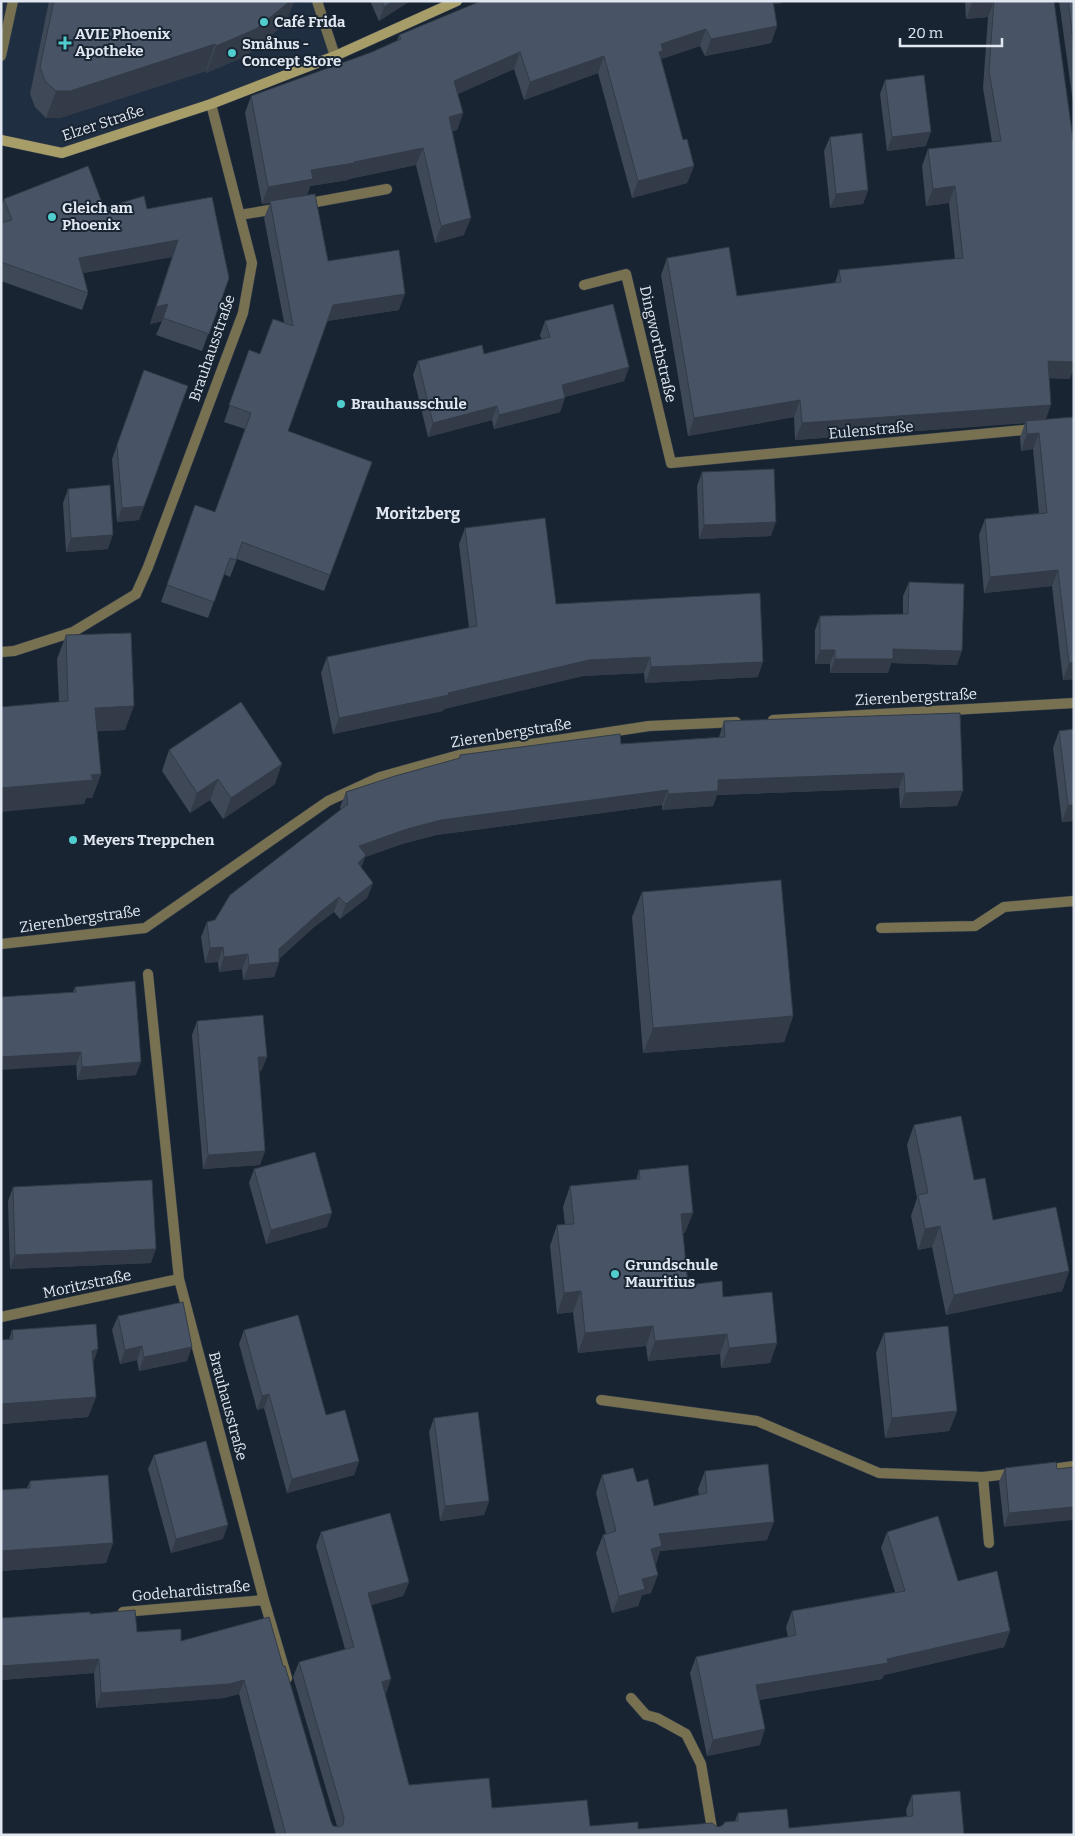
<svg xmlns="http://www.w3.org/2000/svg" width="1075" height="1836" viewBox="0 0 1075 1836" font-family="Bitter,serif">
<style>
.built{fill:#1f2e41}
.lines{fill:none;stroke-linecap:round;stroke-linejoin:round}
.lane-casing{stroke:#353f4d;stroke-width:11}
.street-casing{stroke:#353f4d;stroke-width:11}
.secondary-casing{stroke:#353f4d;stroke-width:11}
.lane{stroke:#777151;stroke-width:10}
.street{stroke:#777151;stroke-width:10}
.secondary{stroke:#a79d69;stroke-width:10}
.wall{fill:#3e4857}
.shaded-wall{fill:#323b47}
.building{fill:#485465;stroke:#323b47}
.poi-dot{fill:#52cdce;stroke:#192432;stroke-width:2}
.labels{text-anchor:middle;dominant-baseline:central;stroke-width:4;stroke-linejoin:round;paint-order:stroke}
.poi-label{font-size:15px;font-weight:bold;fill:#e0e7f1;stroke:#192432;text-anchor:start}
.street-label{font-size:15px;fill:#e0e7f1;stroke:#192432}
.neighbourhood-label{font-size:16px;font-weight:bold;fill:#e0e7f1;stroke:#192432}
</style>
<rect width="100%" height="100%" fill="#192432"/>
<path class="built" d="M 1,1 L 317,1 L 335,56 L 62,153 L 1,140 Z"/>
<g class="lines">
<defs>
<path id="lane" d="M 305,204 L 387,189
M 240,215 L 281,208
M 584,285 L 626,274 L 671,463 L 1035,429
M 1,652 L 14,651 L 73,632 L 136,594
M 881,928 L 975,926 L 1004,907 L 1074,901
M 601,1400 L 757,1421 L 879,1473 L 983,1477
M 631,1698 L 646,1715 L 657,1718 L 686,1734 L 701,1764 L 713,1835"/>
<path id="street" d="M 317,1 L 335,56
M 1,56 L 13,1
M 136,594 L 148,567 L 243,313 L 252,263 L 211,104
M 773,720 L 1074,703
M 1,944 L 145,928 L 328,801 L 380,777 L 459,755 L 649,726 L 736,722
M 148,974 L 179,1279 L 264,1600 L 287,1678
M 1,1317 L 179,1279
M 1045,1470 L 1074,1466
M 989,1543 L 983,1477 L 1016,1473
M 123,1612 L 264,1600"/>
<path id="secondary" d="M 1,140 L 62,153 L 211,104 L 335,56 L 457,1"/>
</defs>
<use href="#lane" class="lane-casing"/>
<use href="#street" class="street-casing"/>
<use href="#secondary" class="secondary-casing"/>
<use href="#lane" class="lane"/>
<use href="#street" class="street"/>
<use href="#secondary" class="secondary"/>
</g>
<path class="wall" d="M 49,1 L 294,1 L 286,23 L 246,56 L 206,73 L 206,71 L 60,118 L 46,118 L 35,107 L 30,94 Z
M 370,1 L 410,1 L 379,21 Z
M 481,1 L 782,1 L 782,3 L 773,4 L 777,26 L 771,43 L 705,56 L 700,46 L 661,59 L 683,140 L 694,166 L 687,183 L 632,198 L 598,73 L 524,100 L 514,69 L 458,94 L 463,113 L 457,130 L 452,131 L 464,235 L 435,243 L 416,165 L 349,179 L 348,180 L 310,186 L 307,195 L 328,261 L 399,310 L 327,321 L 288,431 L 372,462 L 324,591 L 237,559 L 230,577 L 224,574 L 208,618 L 161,602 L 195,505 L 215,512 L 245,429 L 224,422 L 249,350 L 260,354 L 284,322 L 264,218 L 270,203 L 262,204 L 245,113 L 251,96 L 372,52 L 397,41 L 399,35 Z
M 965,1 L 1054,1 L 1070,379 L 1049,378 L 1046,419 L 1074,679 L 1063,680 L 1052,586 L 984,593 L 979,535 L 985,519 L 1039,513 L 1033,449 L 1021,451 L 1020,438 L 1025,423 L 795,440 L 794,417 L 688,436 L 661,275 L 667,258 L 737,296 L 835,283 L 839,270 L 955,259 L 949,203 L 926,206 L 922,166 L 928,149 L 992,142 L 983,88 L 988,17 L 966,19 Z
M 1059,1 L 1074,1 L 1074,110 Z
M 885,80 L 926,146 L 887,151 L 880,94 Z
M 830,137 L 868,190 L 863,204 L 830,208 L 824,151 Z
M 4,199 L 104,208 L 147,209 L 229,278 L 202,351 L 156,335 L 162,321 L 150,324 L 172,257 L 83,273 L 88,293 L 82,310 L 1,281 L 1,207 Z
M 545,321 L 629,367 L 624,381 L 565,397 L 560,412 L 494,429 L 492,420 L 428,437 L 413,375 L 418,361 L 484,354 L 542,340 L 540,335 Z
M 144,370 L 183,400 L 139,520 L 117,522 L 112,459 Z
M 702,472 L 771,536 L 699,539 L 697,486 Z
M 68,489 L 108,549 L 66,552 L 63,503 Z
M 465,528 L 556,604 L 758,677 L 645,683 L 644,673 L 583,676 L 444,709 L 443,711 L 333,734 L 321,673 L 327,657 L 469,628 L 459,544 Z
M 909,582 L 957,665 L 891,663 L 888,673 L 830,673 L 830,664 L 815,664 L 815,630 L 820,616 L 903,614 L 903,596 Z
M 66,635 L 125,730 L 97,731 L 101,774 L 92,798 L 86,798 L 84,804 L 59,702 L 57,659 Z
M 960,713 L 957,806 L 900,808 L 899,788 L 717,795 L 713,806 L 662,810 L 662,805 L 436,835 L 402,844 L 365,857 L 361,868 L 373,883 L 367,898 L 340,919 L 334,912 L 314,927 L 279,959 L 279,962 L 274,977 L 243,980 L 242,969 L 219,972 L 218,962 L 205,963 L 201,937 L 207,922 L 215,920 L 341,810 L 340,807 L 346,792 L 459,759 L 460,755 L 719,737 L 724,721 Z
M 1074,729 L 1074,821 L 1062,822 L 1053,748 L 1059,731 Z
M 169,750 L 275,784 L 223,819 L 210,800 L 190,813 L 162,771 Z
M 642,892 L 793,1016 L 784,1042 L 643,1053 L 632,917 Z
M 75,987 L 136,1075 L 77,1080 L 73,992 Z
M 197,1021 L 267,1057 L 261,1071 L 259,1071 L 265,1151 L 260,1165 L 203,1169 L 192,1035 Z
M 914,1125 L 974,1180 L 993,1220 L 1069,1271 L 1062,1291 L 946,1315 L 932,1247 L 918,1250 L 911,1216 L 917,1198 L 907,1145 Z
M 254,1169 L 327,1227 L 266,1244 L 249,1183 Z
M 639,1170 L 685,1233 L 683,1233 L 688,1285 L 723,1297 L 777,1343 L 770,1363 L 721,1368 L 720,1354 L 648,1361 L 646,1346 L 578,1353 L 573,1312 L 557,1314 L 550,1246 L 557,1225 L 565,1225 L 563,1207 L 570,1186 L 636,1180 Z
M 13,1187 L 151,1263 L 10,1269 L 8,1201 Z
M 118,1316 L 187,1361 L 139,1371 L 137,1360 L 120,1364 L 112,1330 Z
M 12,1330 L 93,1363 L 96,1397 L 88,1417 L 1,1424 L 1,1340 L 9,1340 Z
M 244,1330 L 326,1415 L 359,1461 L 354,1475 L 287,1493 L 264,1408 L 257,1410 L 239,1344 Z
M 884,1333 L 957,1411 L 949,1431 L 885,1438 L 876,1353 Z
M 434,1418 L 489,1501 L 484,1515 L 440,1521 L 429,1432 Z
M 154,1455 L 223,1539 L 171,1553 L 148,1469 Z
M 1005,1468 L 1057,1469 L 1004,1527 L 999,1482 Z
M 705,1471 L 767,1540 L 660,1551 L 656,1564 L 655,1564 L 651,1593 L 642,1595 L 638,1606 L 612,1613 L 596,1553 L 603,1535 L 606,1534 L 596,1493 L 602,1475 L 637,1482 L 654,1506 L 699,1495 L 698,1489 Z
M 30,1481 L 113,1543 L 106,1563 L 1,1571 L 1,1490 L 27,1488 Z
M 321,1532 L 409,1582 L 403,1596 L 371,1605 L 386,1694 L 385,1694 L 409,1785 L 492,1808 L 590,1826 L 638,1829 L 716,1826 L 719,1827 L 735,1821 L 738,1813 L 789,1828 L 907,1817 L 906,1810 L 912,1795 L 964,1835 L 276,1835 L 239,1694 L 224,1698 L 96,1708 L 94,1673 L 1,1680 L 1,1618 L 90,1614 L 137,1632 L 181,1641 L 283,1666 L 331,1822 L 333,1826 L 337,1826 L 293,1677 L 299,1662 L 345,1649 L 316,1546 Z
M 887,1532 L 958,1581 L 1010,1631 L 1004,1647 L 884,1675 L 882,1679 L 759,1700 L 760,1745 L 707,1756 L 690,1673 L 696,1657 L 788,1637 L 786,1627 L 792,1611 L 895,1592 L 881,1548 Z"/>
<path class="shaded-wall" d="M 290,1 L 294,1 L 286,23 L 246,56 L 206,73 L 216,46 Z
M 393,1 L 410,1 L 379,21 L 384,7 Z
M 766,1 L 782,1 L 782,3 L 764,6 Z
M 981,1 L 994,1 L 988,17 L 966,19 L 972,2 Z
M 777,26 L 771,43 L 705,56 L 711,39 Z
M 706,29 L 700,46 L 659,60 L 656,68 L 661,44 Z
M 215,44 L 206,71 L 60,118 L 46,118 L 56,91 Z
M 520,52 L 514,69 L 448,98 L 454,81 Z
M 604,56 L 598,73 L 524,100 L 530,82 Z
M 463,113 L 457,130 L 443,134 L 449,117 Z
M 931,132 L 926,146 L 887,151 L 892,137 Z
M 423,148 L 416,165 L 349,179 L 348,180 L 310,186 L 307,196 L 262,204 L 268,187 L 311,170 Z
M 694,166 L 687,183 L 632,198 L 638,181 Z
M 955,186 L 949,203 L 926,206 L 933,189 Z
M 868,190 L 863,204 L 830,208 L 836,194 Z
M 471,218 L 464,235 L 435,243 L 441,226 Z
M 178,240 L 172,257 L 73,275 L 79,258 Z
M 405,294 L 399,310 L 327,321 L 333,305 Z
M 168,304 L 162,321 L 150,324 L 156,307 Z
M 1048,361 L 1074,362 L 1074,368 L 1070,379 L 1042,378 Z
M 629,367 L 624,381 L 557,399 L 562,385 Z
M 188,386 L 139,520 L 117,522 L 122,508 Z
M 565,398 L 560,412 L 494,429 L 499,415 Z
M 800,400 L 794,417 L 688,436 L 694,418 Z
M 1051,405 L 1045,422 L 1026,421 L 1025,423 L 795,440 L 802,423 Z
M 497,406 L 492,420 L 428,437 L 433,423 Z
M 1039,433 L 1033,449 L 1021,451 L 1027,434 Z
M 776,522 L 771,536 L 699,539 L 704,525 Z
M 113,535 L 108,549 L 66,552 L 71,538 Z
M 1058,570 L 1052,586 L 984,593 L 990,577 Z
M 893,649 L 962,651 L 957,665 L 891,663 L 888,673 L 830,673 L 835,659 Z
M 820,650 L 835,650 L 830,664 L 815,664 Z
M 650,657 L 644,673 L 583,676 L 444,709 L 443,711 L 333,734 L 339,718 L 589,660 Z
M 763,662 L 758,677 L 645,683 L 651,667 Z
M 1069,663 L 1074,663 L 1074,679 L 1063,680 Z
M 134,706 L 125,730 L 86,732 L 95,708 Z
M 282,764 L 275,784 L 223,819 L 231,798 Z
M 904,773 L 899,788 L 717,795 L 713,806 L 662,810 L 668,794 L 718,780 Z
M 101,774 L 92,798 L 86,798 L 84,804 L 1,812 L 1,788 Z
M 218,779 L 210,800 L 190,813 L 197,793 Z
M 668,790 L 662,805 L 436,835 L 402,844 L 365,857 L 360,870 L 352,878 L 359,846 L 407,829 L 441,820 Z
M 963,791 L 957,806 L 900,808 L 905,793 Z
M 1068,805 L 1074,805 L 1074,821 L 1062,822 Z
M 373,883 L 367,898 L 340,919 L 346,904 Z
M 339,897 L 334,912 L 314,927 L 275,962 L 279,962 L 274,977 L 243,980 L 249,965 L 279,949 L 320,912 Z
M 223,947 L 218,962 L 205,963 L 210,948 Z
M 248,954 L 242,969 L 219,972 L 224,957 Z
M 793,1016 L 784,1042 L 643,1053 L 653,1028 Z
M 81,1052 L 76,1065 L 1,1070 L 1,1057 Z
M 258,1057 L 267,1057 L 261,1071 L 253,1071 Z
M 141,1062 L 136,1075 L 77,1080 L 82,1067 Z
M 265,1151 L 260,1165 L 203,1169 L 208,1155 Z
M 332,1213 L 327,1227 L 266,1244 L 271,1230 Z
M 693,1213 L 685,1233 L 673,1234 L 681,1214 Z
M 940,1226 L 932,1247 L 918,1250 L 925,1229 Z
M 156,1249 L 151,1263 L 10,1269 L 15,1255 Z
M 1069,1271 L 1062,1291 L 946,1315 L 954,1295 Z
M 581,1291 L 573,1312 L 557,1314 L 564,1293 Z
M 653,1326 L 646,1346 L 578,1353 L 585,1333 Z
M 727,1334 L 720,1354 L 648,1361 L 655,1341 Z
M 777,1343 L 770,1363 L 721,1368 L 729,1348 Z
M 142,1346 L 137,1360 L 120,1364 L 125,1350 Z
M 192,1347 L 187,1361 L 139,1371 L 144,1357 Z
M 98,1349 L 91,1370 L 92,1351 Z
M 269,1394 L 264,1408 L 257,1410 L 262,1396 Z
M 96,1397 L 88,1417 L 1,1424 L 1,1404 Z
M 957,1411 L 949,1431 L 885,1438 L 892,1418 Z
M 359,1461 L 354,1475 L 287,1493 L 292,1479 Z
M 489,1501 L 484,1515 L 440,1521 L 445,1506 Z
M 1074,1507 L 1074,1520 L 1004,1527 L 1009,1513 Z
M 774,1522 L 767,1540 L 660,1551 L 656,1564 L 645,1566 L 651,1549 L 659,1534 Z
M 228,1525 L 223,1539 L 171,1553 L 176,1539 Z
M 113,1543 L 106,1563 L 1,1571 L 1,1551 Z
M 658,1575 L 651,1593 L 642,1595 L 638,1606 L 612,1613 L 619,1596 L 642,1579 Z
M 409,1582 L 403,1596 L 362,1608 L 368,1593 Z
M 1010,1631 L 1004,1647 L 884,1675 L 882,1679 L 750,1701 L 756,1685 L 887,1659 Z
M 99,1659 L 94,1673 L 1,1680 L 1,1666 Z
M 391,1679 L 386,1694 L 376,1696 L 382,1682 Z
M 244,1680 L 239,1694 L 224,1698 L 96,1708 L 101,1693 Z
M 765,1729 L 760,1745 L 707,1756 L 713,1740 Z"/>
<path class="building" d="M 54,1 L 290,1 L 256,29 L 216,46 L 215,44 L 70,91 L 56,91 L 45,81 L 40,67 Z
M 382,1 L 393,1 L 384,7 Z
M 481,1 L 773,1 L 777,26 L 711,39 L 706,29 L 661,44 L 663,51 L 659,52 L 683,140 L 687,139 L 694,166 L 638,181 L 604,56 L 530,82 L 520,52 L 454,81 L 463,113 L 449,117 L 471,218 L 441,226 L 423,148 L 354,162 L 354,163 L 311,170 L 313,179 L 268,187 L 251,96 L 372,52 L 401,39 L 399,35 Z
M 994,1 L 1054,1 L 1074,147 L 1074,362 L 1048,361 L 1051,405 L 802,423 L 800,400 L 694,418 L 667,258 L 729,247 L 737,296 L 841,282 L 839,270 L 963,258 L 955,186 L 933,189 L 928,149 L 1001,141 L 989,71 Z
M 1068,1 L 1074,1 L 1074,47 Z
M 924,75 L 931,132 L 892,137 L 885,80 Z
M 862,133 L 868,190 L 836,194 L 830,137 Z
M 88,166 L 104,208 L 144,196 L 147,209 L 212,197 L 229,278 L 209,334 L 163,318 L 168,304 L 156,307 L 178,240 L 79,258 L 88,293 L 1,262 L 1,223 L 12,220 L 4,199 Z
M 315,194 L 328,261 L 399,250 L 405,294 L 333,305 L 288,431 L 372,462 L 330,575 L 242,542 L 236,560 L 230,558 L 214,602 L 167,585 L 195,505 L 215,512 L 251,413 L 229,405 L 249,350 L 260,354 L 273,319 L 293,326 L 270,201 Z
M 613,304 L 629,367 L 562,385 L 565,398 L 499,415 L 497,406 L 433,423 L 418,361 L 482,345 L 484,354 L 550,337 L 545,321 Z
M 144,370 L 188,386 L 144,506 L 122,508 L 117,445 Z
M 1074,417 L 1074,663 L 1069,663 L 1058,570 L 990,577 L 985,519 L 1047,513 L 1039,433 L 1027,434 L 1026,421 Z
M 774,469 L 776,522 L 704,525 L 702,472 Z
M 110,485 L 113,535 L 71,538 L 68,489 Z
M 545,518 L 556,604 L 760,593 L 763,662 L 651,667 L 650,657 L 589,660 L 448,693 L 449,695 L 339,718 L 327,657 L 477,626 L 465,528 Z
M 909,582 L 964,584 L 962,651 L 893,649 L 893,659 L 835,659 L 835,650 L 820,650 L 820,616 L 908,614 Z
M 131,633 L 134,706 L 95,708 L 101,774 L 91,775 L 93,780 L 1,788 L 1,707 L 68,701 L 66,635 Z
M 241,702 L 282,764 L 231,798 L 218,779 L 197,793 L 169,750 Z
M 960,713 L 963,791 L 905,793 L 904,773 L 718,780 L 718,791 L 668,794 L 668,790 L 441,820 L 407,829 L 359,846 L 366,855 L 358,863 L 373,883 L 346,904 L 339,897 L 320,912 L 279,949 L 279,962 L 249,965 L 248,954 L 224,957 L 223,947 L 210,948 L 207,922 L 215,920 L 230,895 L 348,804 L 346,792 L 395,776 L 460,758 L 460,755 L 620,734 L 621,744 L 725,737 L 724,721 Z
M 1074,729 L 1074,805 L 1068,805 L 1059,731 Z
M 781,880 L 793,1016 L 653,1028 L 642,892 Z
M 135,981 L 141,1062 L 82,1067 L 81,1052 L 1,1057 L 1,997 L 76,992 L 75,987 Z
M 263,1015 L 267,1057 L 258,1057 L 265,1151 L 208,1155 L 197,1021 Z
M 961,1116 L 974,1180 L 985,1178 L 993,1220 L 1056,1207 L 1069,1271 L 954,1295 L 940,1226 L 925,1229 L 918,1195 L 928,1193 L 914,1125 Z
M 315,1152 L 332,1213 L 271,1230 L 254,1169 Z
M 688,1165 L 693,1213 L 681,1214 L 688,1285 L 722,1281 L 723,1297 L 772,1292 L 777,1343 L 729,1348 L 727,1334 L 655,1341 L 653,1326 L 585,1333 L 581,1291 L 564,1293 L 557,1225 L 574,1224 L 570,1186 L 640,1179 L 639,1170 Z
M 152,1180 L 156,1249 L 15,1255 L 13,1187 Z
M 183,1302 L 192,1347 L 144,1357 L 142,1346 L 125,1350 L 118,1316 Z
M 298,1315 L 326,1415 L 345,1410 L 359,1461 L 292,1479 L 269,1394 L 262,1396 L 244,1330 Z
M 96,1324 L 98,1349 L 92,1351 L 96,1397 L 1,1404 L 1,1340 L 13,1339 L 12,1330 Z
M 948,1326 L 957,1411 L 892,1418 L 884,1333 Z
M 478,1412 L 489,1501 L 445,1506 L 434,1418 Z
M 206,1441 L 228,1525 L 176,1539 L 154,1455 Z
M 1056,1462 L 1057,1469 L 1074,1467 L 1074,1507 L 1009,1513 L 1005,1468 Z
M 768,1464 L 774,1522 L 659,1534 L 662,1546 L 651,1549 L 658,1575 L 642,1579 L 645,1589 L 619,1596 L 603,1535 L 616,1531 L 602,1475 L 633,1468 L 637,1482 L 648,1479 L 654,1506 L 707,1493 L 705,1471 Z
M 108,1475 L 113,1543 L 1,1551 L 1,1490 L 30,1488 L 30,1481 Z
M 390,1513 L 409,1582 L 368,1593 L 391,1679 L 382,1682 L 409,1785 L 489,1778 L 492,1808 L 587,1800 L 590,1826 L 638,1822 L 638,1829 L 712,1823 L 716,1826 L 719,1827 L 723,1825 L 725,1822 L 738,1821 L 738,1813 L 787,1809 L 789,1828 L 913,1816 L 912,1795 L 960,1791 L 964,1835 L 286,1835 L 244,1680 L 229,1684 L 101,1693 L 99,1659 L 1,1666 L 1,1618 L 90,1612 L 90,1614 L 135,1610 L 137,1632 L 181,1629 L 181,1641 L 269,1617 L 283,1666 L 285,1666 L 331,1822 L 333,1826 L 339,1827 L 343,1825 L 344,1818 L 299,1662 L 354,1647 L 321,1532 Z
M 938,1516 L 958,1581 L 997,1571 L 1010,1631 L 887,1659 L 888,1663 L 756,1685 L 765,1729 L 713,1740 L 696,1657 L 796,1635 L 792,1611 L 905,1591 L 887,1532 Z"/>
<g class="poi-dot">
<circle cx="264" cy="22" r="5"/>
<path d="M62.5 35.5h5v5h5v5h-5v5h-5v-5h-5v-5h5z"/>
<circle cx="232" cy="53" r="5"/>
<circle cx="52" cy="217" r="5"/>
<circle cx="341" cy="404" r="5"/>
<circle cx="73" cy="840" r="5"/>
<circle cx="615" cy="1274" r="5"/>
</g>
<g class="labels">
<g class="poi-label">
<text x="274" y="22">Café Frida</text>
<text x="75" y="34">AVIE Phoenix<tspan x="75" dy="17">Apotheke</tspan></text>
<text x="242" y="44">Småhus -<tspan x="242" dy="17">Concept Store</tspan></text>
<text x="62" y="208">Gleich am<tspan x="62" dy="17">Phoenix</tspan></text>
<text x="351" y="404">Brauhausschule</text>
<text x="83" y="840">Meyers Treppchen</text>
<text x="625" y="1265">Grundschule<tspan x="625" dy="17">Mauritius</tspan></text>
</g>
<g class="street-label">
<text transform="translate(103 123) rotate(-18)">Elzer Straße</text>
<text transform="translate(658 344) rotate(77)">Dingworthstraße</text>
<text transform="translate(212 348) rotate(-71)">Brauhausstraße</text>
<text transform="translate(871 430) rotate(-5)">Eulenstraße</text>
<text transform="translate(916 697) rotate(-3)">Zierenbergstraße</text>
<text transform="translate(511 733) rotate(-9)">Zierenbergstraße</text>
<text transform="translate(80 919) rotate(-8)">Zierenbergstraße</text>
<text transform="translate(87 1284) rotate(-12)">Moritzstraße</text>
<text transform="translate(228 1406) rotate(75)">Brauhausstraße</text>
<text transform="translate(191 1591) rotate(-5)">Godehardistraße</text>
</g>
<g class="neighbourhood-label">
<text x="418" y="513">Moritzberg</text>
</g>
</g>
<rect width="1075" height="1836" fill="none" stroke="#e0e7f1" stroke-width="5"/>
<path d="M900 38v8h102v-8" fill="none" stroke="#e0e7f1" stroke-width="2.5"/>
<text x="908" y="38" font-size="15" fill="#e0e7f1" stroke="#192432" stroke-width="4" paint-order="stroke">20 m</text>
</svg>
